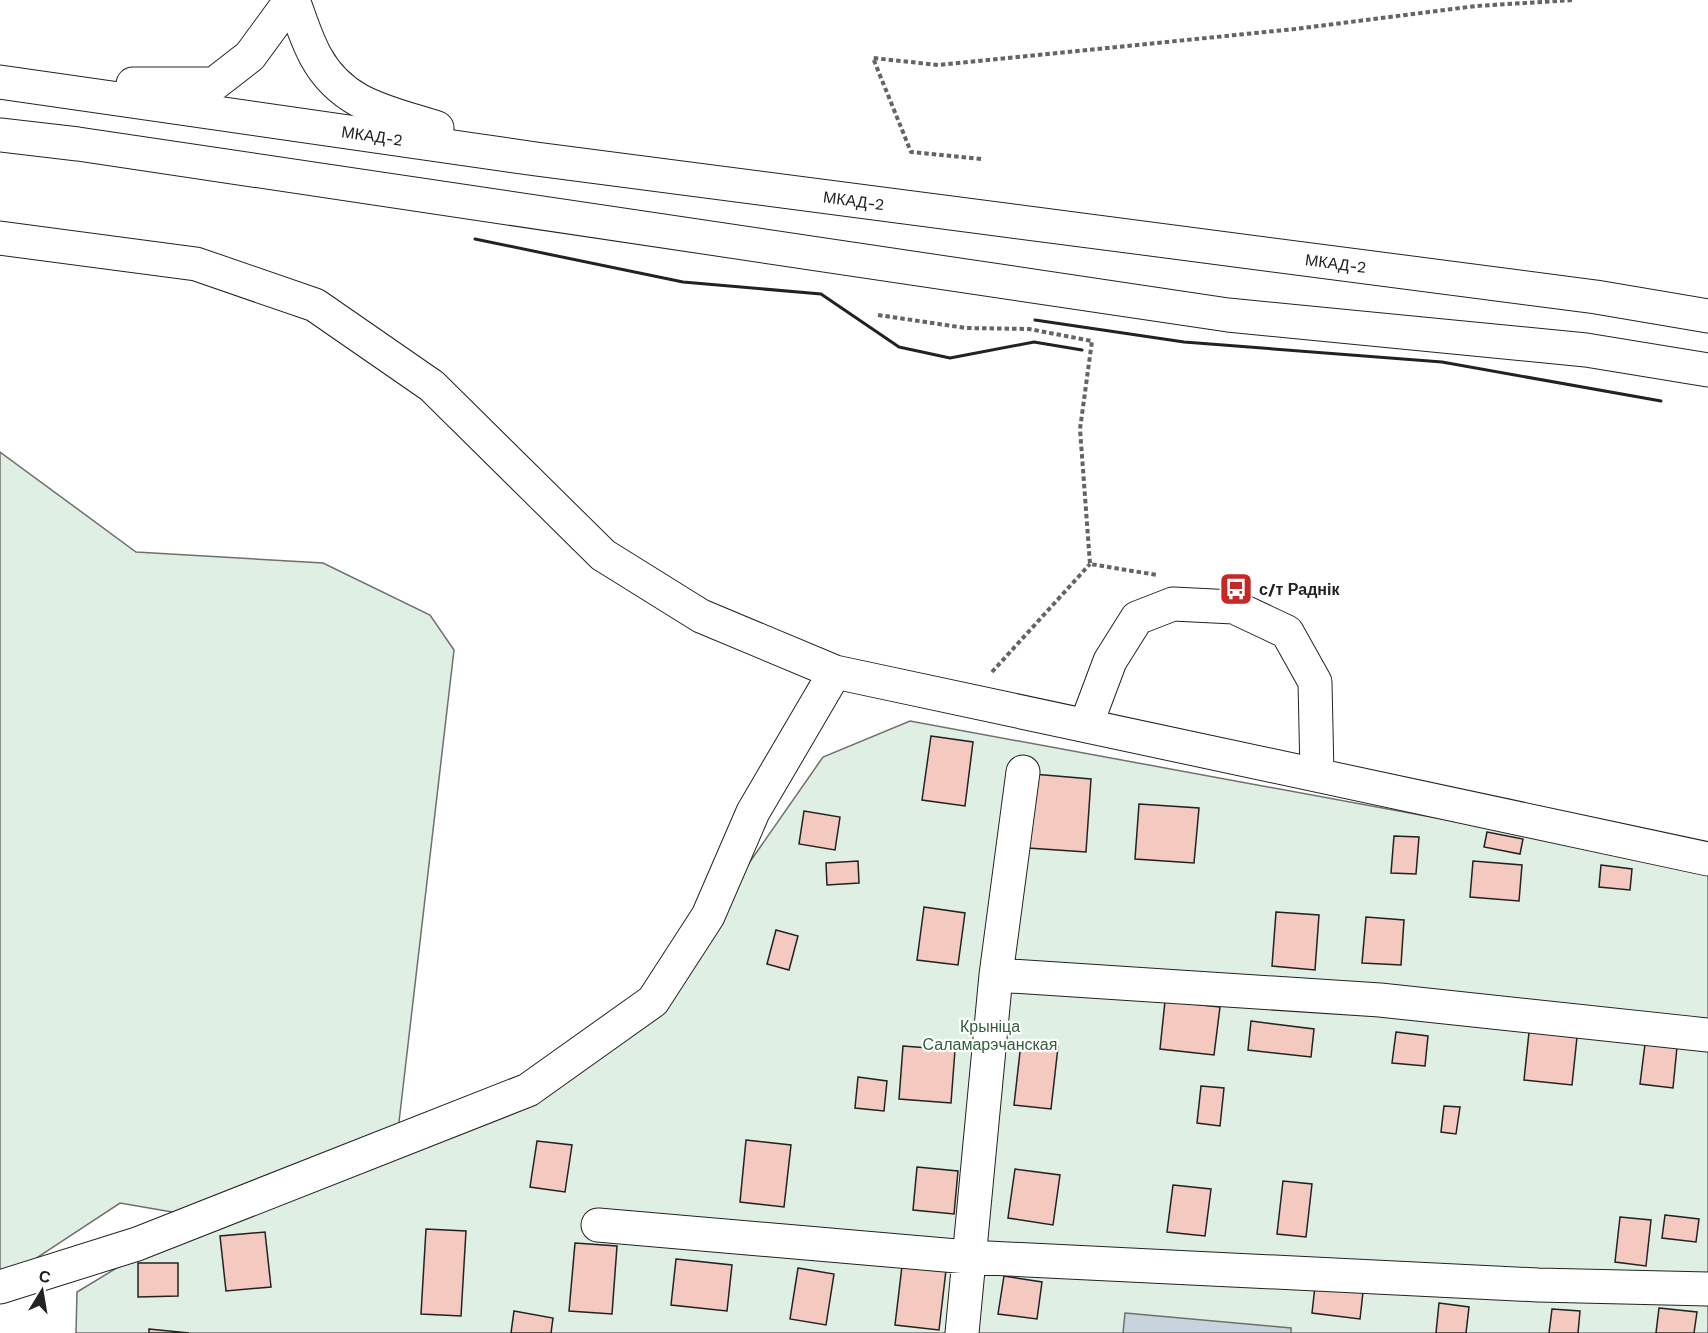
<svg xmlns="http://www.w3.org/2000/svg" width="1708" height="1333" viewBox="0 0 1708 1333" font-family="'Work Sans',sans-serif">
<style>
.green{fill:#e0efe3;stroke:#6f6f6f;stroke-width:1.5}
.water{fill:#c7d3dd;stroke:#6f6f6f;stroke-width:1.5}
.building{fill:#f3c9c0;stroke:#222;stroke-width:1.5}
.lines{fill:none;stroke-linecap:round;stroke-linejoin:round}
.minor-casing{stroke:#222;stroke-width:35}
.highway-casing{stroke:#222;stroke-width:35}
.path{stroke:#646464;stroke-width:4;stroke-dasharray:4.5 3;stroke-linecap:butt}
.minor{stroke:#fff;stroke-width:33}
.highway{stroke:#fff;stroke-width:33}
.wall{stroke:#222;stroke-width:3}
.labels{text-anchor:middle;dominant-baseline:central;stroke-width:4.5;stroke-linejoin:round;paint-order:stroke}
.street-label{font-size:16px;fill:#222;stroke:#fff}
.poi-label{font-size:16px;font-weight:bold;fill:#222;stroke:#fff;text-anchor:start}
.park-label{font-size:16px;fill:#2f5e38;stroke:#fff}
</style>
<rect width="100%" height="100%" fill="#fff"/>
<path class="green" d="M 0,452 L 136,552 L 323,563 L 430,615 L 454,650 L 397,1139 L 528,1090 L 653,1001 L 823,757 L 910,721 L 1708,868 L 1708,1333 L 76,1333 L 77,1292 L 201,1217 L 120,1203 L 0,1282 Z"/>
<path class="water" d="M 1125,1313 L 1291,1328 L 1291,1333 L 1123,1333 Z"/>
<path class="building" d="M 931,736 L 973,742 L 965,806 L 922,800 Z
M 1033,774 L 1091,779 L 1086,852 L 1028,848 Z
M 1139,804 L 1199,808 L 1194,863 L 1135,859 Z
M 804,811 L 840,817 L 835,850 L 799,844 Z
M 1487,832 L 1523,839 L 1520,854 L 1484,847 Z
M 1394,836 L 1419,837 L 1416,874 L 1391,873 Z
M 858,861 L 859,883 L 827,885 L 826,863 Z
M 1473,861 L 1522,865 L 1519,901 L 1470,897 Z
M 1601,865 L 1632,869 L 1630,890 L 1599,887 Z
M 924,907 L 965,913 L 958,965 L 917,960 Z
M 1276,912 L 1319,915 L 1315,970 L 1272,966 Z
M 1366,917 L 1404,920 L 1401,965 L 1362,963 Z
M 776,930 L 798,936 L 789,970 L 767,964 Z
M 1165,1001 L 1220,1007 L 1214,1055 L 1160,1049 Z
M 1251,1021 L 1314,1029 L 1311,1057 L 1248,1050 Z
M 1396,1032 L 1428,1036 L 1425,1066 L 1392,1063 Z
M 1529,1032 L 1577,1037 L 1572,1085 L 1524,1080 Z
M 1021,1043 L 1058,1047 L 1051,1109 L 1014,1105 Z
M 1645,1044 L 1677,1047 L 1673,1088 L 1640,1084 Z
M 903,1046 L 955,1050 L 951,1103 L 899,1099 Z
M 858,1077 L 887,1081 L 884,1111 L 855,1108 Z
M 1201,1086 L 1224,1088 L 1220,1126 L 1197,1123 Z
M 1444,1106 L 1460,1107 L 1456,1134 L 1441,1132 Z
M 746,1140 L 791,1145 L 784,1207 L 740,1202 Z
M 537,1141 L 572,1145 L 565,1192 L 530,1187 Z
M 917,1167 L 958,1171 L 954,1214 L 913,1210 Z
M 1015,1169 L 1060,1175 L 1053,1225 L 1008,1218 Z
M 1283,1181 L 1312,1184 L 1306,1237 L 1277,1234 Z
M 1173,1185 L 1211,1189 L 1205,1236 L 1167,1232 Z
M 1665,1215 L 1699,1219 L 1696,1242 L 1662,1238 Z
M 1620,1217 L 1651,1220 L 1646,1266 L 1615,1262 Z
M 426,1229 L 466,1231 L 461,1316 L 421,1314 Z
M 265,1232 L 271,1287 L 226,1291 L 220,1236 Z
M 575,1243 L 617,1246 L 612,1314 L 569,1311 Z
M 676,1259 L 732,1265 L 727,1311 L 671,1305 Z
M 138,1263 L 178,1263 L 178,1296 L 138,1297 Z
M 902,1266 L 946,1270 L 939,1330 L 895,1325 Z
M 798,1268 L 834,1274 L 826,1325 L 790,1319 Z
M 1004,1276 L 1042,1282 L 1037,1319 L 998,1314 Z
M 1315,1286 L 1363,1292 L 1360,1319 L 1312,1313 Z
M 1439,1303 L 1469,1307 L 1466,1333 L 1436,1333 Z
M 1659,1308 L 1697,1312 L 1694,1333 L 1656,1333 Z
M 1552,1309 L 1580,1311 L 1578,1333 L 1549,1333 Z
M 514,1311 L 553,1318 L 551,1333 L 511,1333 Z
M 149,1329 L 189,1333 L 149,1333 Z"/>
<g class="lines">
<defs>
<path id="minor" d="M 0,238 L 196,264 L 315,305 L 432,386 L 603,555 L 701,616 L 835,672 L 1708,859
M 1086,725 L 1110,661 L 1137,618 L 1173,604 L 1234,607 L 1287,632 L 1315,682 L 1317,774
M 996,975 L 1380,1000 L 1708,1035
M 598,1225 L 968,1257 L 1538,1285 L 1708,1289
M 0,1287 L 137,1244 L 528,1090 L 653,1001 L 708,916 L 753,812 L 835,672
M 962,1333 L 996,975 L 1023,772"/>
<g id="highway">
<path d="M 293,0 C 300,18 306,39 316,57 C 343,106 388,112 437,128"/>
<path id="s1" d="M 0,82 L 536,159 L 1596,297 L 1708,316"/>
<path d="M 133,84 L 214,84 L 250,56 L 291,0"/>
<path d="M 0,135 L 78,144 L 1228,315 L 1586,350 L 1708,370"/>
</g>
</defs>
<use href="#minor" class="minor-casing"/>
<use href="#highway" class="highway-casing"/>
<path class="path" d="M 981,159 L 911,152 L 873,58 L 938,65 L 1295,29 L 1476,6 L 1574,0
M 878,315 L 966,328 L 1029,329 L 1092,341 L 1080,429 L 1090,564 L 1157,575
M 992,672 L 1090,564"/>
<use href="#minor" class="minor"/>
<use href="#highway" class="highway"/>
<path class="wall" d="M 475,239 L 683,282 L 821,294 L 899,347 L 950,358 L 1034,342 L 1082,350
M 1035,320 L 1184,342 L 1442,362 L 1661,401"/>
</g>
<defs>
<symbol id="bus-square" viewBox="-11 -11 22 22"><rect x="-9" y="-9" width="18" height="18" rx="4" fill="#c62828" stroke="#fff"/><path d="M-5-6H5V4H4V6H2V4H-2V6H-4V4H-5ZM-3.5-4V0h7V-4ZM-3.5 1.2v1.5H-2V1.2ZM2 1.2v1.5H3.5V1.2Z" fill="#fff"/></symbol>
</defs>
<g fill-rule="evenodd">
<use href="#bus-square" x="1217" y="570" width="38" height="38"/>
</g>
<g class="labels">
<g class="street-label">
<text stroke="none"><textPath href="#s1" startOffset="376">МКАД-2</textPath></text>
<text stroke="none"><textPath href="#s1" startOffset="862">МКАД-2</textPath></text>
<text stroke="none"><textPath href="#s1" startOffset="1348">МКАД-2</textPath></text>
</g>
<g class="poi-label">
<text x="1259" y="589">с/т Раднік</text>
</g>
<g class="park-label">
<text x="990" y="1026">Крыніца<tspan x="990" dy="18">Саламарэчанская</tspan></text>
</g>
</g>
<g transform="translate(42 1291) rotate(11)" stroke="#ffffff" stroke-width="4.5" paint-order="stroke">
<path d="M0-4.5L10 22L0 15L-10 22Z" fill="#222222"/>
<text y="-9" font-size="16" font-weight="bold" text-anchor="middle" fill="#222222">С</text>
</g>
</svg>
